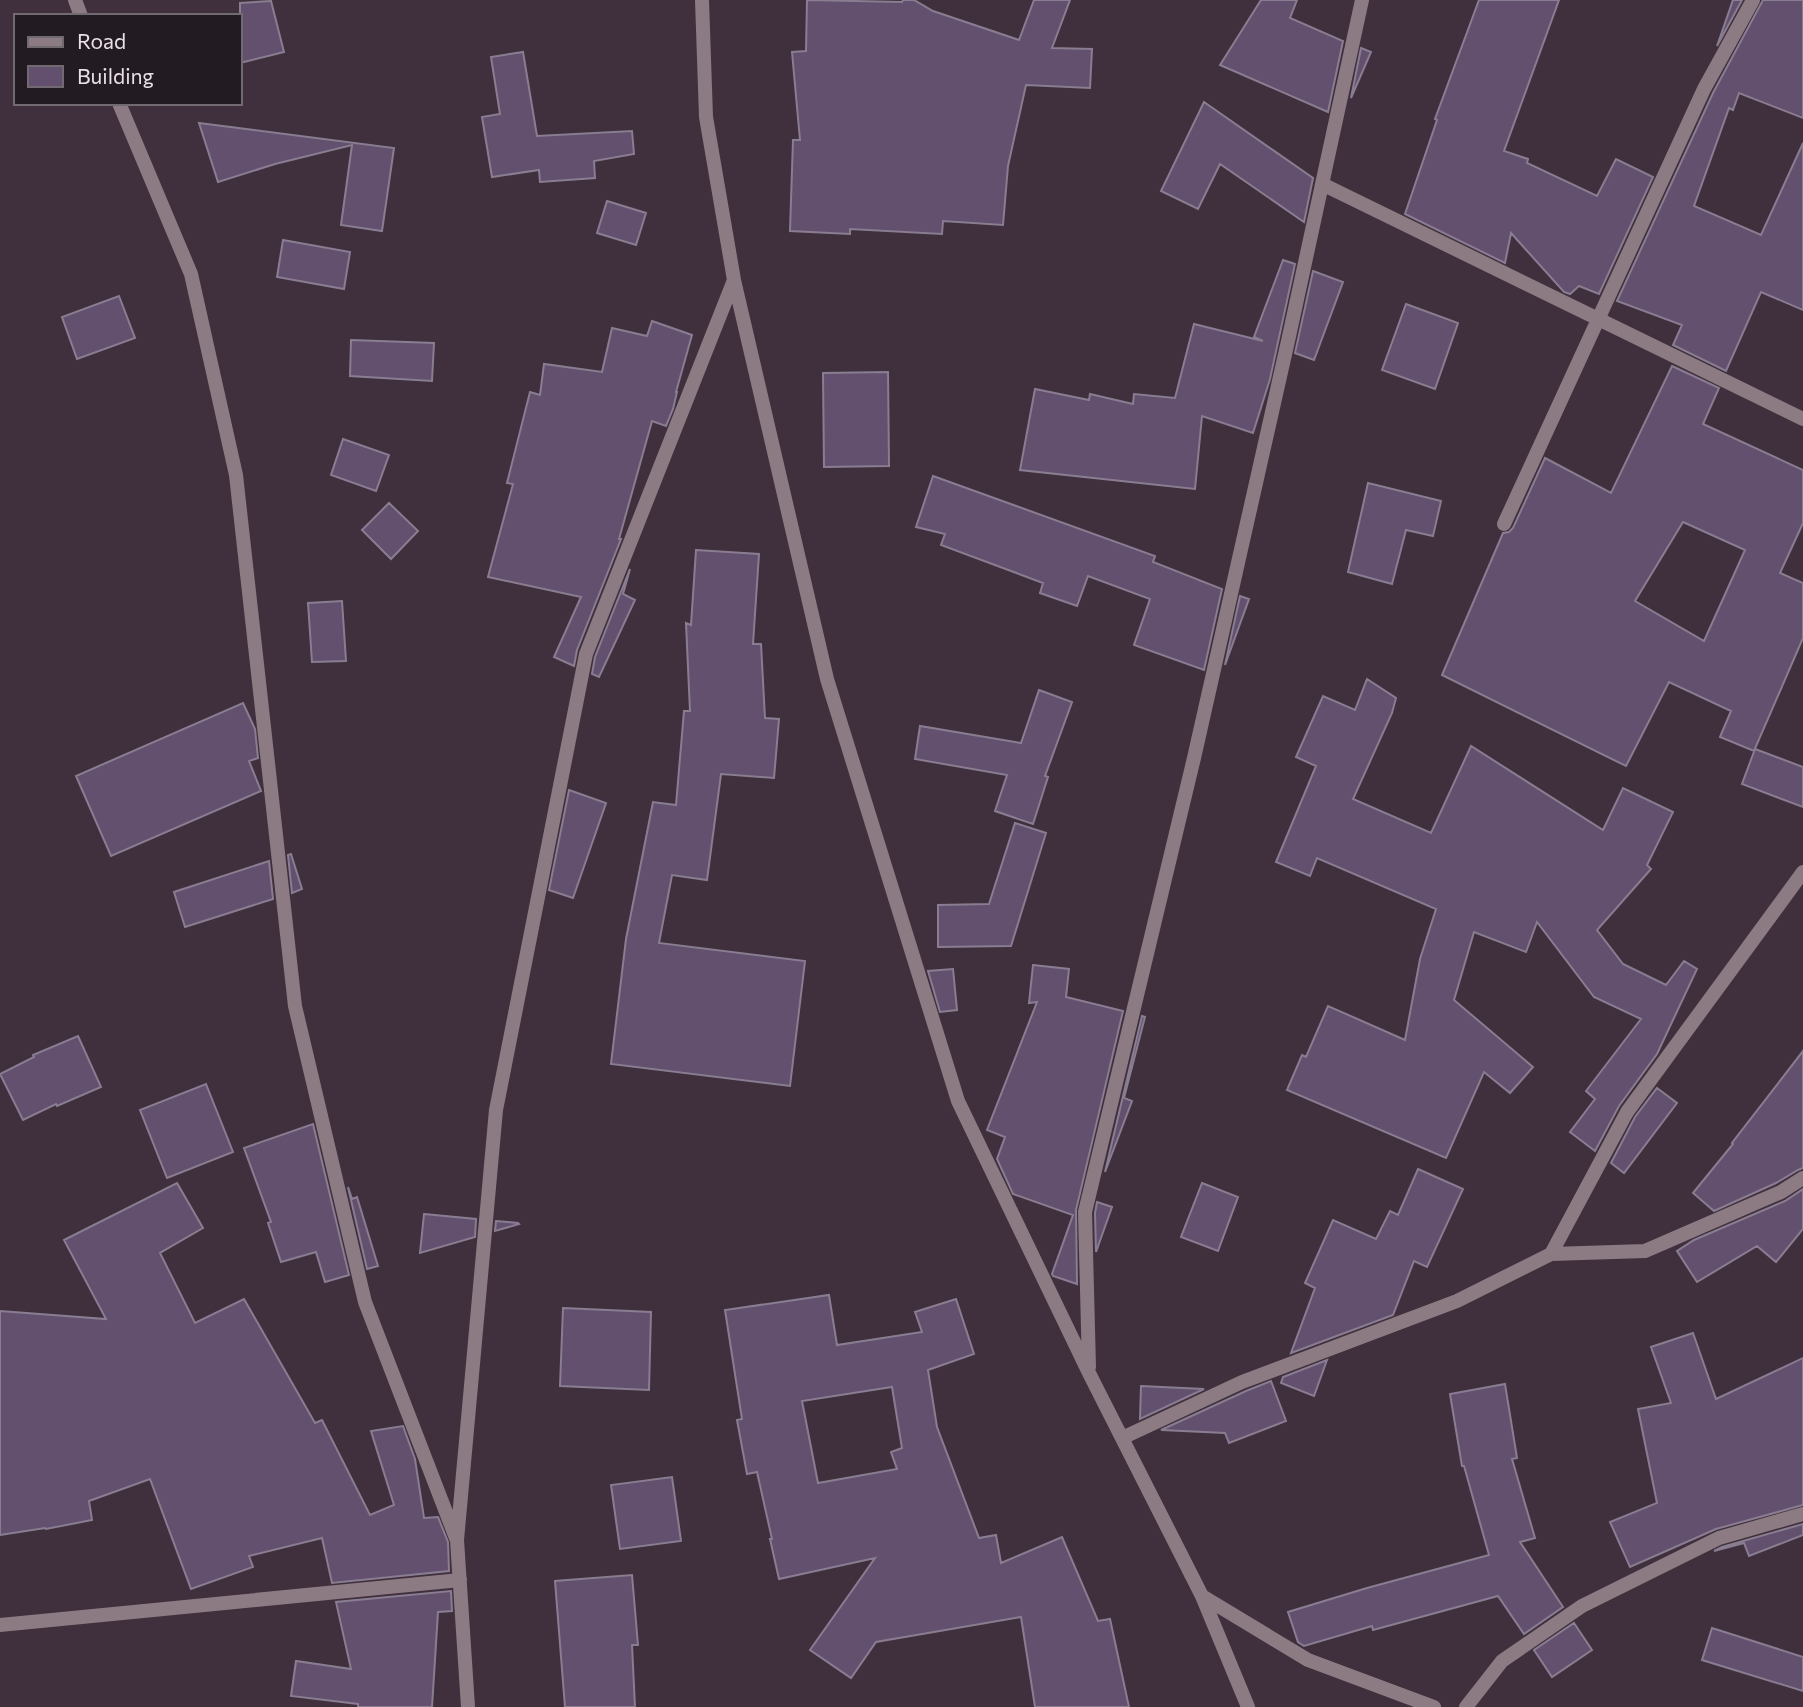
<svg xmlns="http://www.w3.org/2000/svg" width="1803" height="1707" viewBox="0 0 1803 1707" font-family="Commissioner,sans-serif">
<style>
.building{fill:#634f6e;stroke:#897d91;stroke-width:2;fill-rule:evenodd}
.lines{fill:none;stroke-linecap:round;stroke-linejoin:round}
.minor{stroke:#8d7b83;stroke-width:14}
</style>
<rect width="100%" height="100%" fill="#40303d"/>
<path class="building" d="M 807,0 L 902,2 L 903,0 L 914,0 L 933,11 L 1019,40 L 1034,0 L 1070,0 L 1052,48 L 1092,49 L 1090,88 L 1026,85 L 1008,166 L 1003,225 L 943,221 L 942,234 L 850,229 L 850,234 L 790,231 L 793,140 L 800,140 L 792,52 L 806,51 Z
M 1261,0 L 1297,0 L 1290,18 L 1343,41 L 1328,112 L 1220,65 Z
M 1479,0 L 1559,0 L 1504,151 L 1528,159 L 1527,163 L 1597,196 L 1616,159 L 1653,177 L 1599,294 L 1579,286 L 1570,294 L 1564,292 L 1511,233 L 1505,263 L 1405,214 L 1437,120 L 1435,119 Z
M 1733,0 L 1742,0 L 1717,46 Z
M 1763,0 L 1803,0 L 1803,118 L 1739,93 L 1733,110 L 1729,108 L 1694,206 L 1761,235 L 1803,143 L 1803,310 L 1761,292 L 1726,371 L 1673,345 L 1682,325 L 1617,301 L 1713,93 Z
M 271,1 L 284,52 L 240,63 L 240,3 Z
M 1361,48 L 1371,52 L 1351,98 Z
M 523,52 L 537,136 L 632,131 L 634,154 L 594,161 L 595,178 L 540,182 L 539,170 L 492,177 L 482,117 L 500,114 L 491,57 Z
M 1204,102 L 1313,178 L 1304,222 L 1220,164 L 1198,209 L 1161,191 Z
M 199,123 L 394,148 L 382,231 L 341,225 L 352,145 L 275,164 L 218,182 Z
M 607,201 L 646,213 L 636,245 L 597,233 Z
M 283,240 L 350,252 L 344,289 L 277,277 Z
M 1283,260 L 1295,264 L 1270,379 L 1253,433 L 1202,416 L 1195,489 L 1020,470 L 1035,389 L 1089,400 L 1090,394 L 1133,404 L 1134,394 L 1175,398 L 1194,324 L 1263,341 L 1254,337 Z
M 1313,271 L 1343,282 L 1314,360 L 1295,353 Z
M 119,296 L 135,338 L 77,359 L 62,317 Z
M 1406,304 L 1458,323 L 1435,389 L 1382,370 Z
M 652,321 L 692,335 L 676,392 L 677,392 L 673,409 L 666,426 L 652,421 L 619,539 L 621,539 L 577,650 L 574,666 L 554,657 L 581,597 L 488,577 L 513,484 L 507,483 L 530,392 L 540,395 L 544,364 L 602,372 L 612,328 L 647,336 Z
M 351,340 L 434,343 L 432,381 L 350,376 Z
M 1672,366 L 1719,388 L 1703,424 L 1803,470 L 1803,523 L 1780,573 L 1803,583 L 1803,638 L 1754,751 L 1720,737 L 1731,711 L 1669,682 L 1626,766 L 1442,675 L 1503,533 L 1509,532 L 1513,528 L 1545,458 L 1611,493 ZM 1683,522 L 1745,550 L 1704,641 L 1635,601 Z
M 888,372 L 889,466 L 824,467 L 823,373 Z
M 343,439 L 389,455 L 376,491 L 331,475 Z
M 933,476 L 1155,556 L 1153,562 L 1222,589 L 1204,670 L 1134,645 L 1150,599 L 1088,576 L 1077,606 L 1040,593 L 1043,583 L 941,545 L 945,534 L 916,527 Z
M 1368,483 L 1441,501 L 1433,536 L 1406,530 L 1392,584 L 1348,572 Z
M 389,503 L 418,531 L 391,559 L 362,530 Z
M 696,550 L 759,554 L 753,644 L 761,644 L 765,718 L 779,719 L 774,778 L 721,774 L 707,880 L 672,875 L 659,943 L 805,961 L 790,1086 L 611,1064 L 626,939 L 653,802 L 676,805 L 684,711 L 690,711 L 686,623 L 691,625 Z
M 630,569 L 623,594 L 635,600 L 599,677 L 592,674 L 595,657 Z
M 1240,596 L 1249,599 L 1225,665 Z
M 342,601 L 346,661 L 312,662 L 308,603 Z
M 1367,679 L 1396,698 L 1392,713 L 1353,799 L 1431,833 L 1471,746 L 1603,830 L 1623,788 L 1673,812 L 1647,865 L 1651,869 L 1597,930 L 1623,964 L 1666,985 L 1684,961 L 1697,969 L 1657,1054 L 1619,1106 L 1595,1151 L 1570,1132 L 1595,1099 L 1586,1091 L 1641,1019 L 1594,997 L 1537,922 L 1526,952 L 1474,932 L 1454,1000 L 1533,1067 L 1510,1093 L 1484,1072 L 1446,1158 L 1287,1090 L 1302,1055 L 1306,1057 L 1328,1006 L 1405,1040 L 1420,959 L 1436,909 L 1317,858 L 1310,876 L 1276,862 L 1316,766 L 1296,757 L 1323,696 L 1355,710 Z
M 1039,690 L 1072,702 L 1045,776 L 1048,777 L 1033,824 L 995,811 L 1007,775 L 915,759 L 920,726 L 1021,743 Z
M 243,703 L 255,729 L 258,758 L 249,761 L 261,791 L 111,856 L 76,776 Z
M 1755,749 L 1803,767 L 1803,807 L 1742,784 Z
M 569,790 L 606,803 L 573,898 L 549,890 Z
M 1015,823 L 1046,833 L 1011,946 L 938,947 L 938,905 L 989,904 Z
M 291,854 L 302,889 L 292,893 L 288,855 Z
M 269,861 L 273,899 L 185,927 L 174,892 Z
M 1033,965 L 1069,969 L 1066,997 L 1123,1011 L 1076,1210 L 1077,1284 L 1053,1276 L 1052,1274 L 1073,1215 L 1013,1194 L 997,1159 L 1005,1137 L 987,1130 L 1037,1002 L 1029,1003 Z
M 953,969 L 957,1010 L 940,1012 L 928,971 Z
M 1142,1016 L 1145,1017 L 1124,1098 L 1132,1101 L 1105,1172 Z
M 78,1036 L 101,1087 L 57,1106 L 56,1104 L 23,1120 L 0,1074 L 34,1057 L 33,1055 Z
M 1803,1051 L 1803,1168 L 1798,1170 L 1776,1183 L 1714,1211 L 1693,1193 L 1733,1144 L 1732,1143 Z
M 206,1084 L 233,1152 L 167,1178 L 140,1110 Z
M 1657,1088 L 1677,1103 L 1624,1173 L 1611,1163 L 1635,1117 Z
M 313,1124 L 349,1275 L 325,1282 L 316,1252 L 281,1262 L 268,1223 L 271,1222 L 244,1148 Z
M 1418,1169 L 1463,1189 L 1427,1267 L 1414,1261 L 1393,1315 L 1291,1353 L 1315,1288 L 1305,1283 L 1333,1220 L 1376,1239 L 1390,1211 L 1398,1215 Z
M 177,1183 L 203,1228 L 160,1253 L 195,1323 L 244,1299 L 315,1423 L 322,1420 L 370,1515 L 394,1505 L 371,1431 L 403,1426 L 415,1459 L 424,1518 L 438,1517 L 448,1542 L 449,1571 L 332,1583 L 322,1538 L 249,1556 L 253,1567 L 191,1589 L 150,1479 L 89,1501 L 92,1520 L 46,1529 L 45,1528 L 0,1535 L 0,1311 L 106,1319 L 64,1240 Z
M 1202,1183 L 1238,1197 L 1218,1251 L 1181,1237 Z
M 348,1187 L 352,1199 L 357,1197 L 378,1266 L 367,1269 Z
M 1803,1189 L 1803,1229 L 1776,1262 L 1757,1246 L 1697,1282 L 1677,1251 L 1694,1240 L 1785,1201 Z
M 1097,1202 L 1112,1207 L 1096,1252 L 1095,1213 Z
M 424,1214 L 476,1219 L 475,1237 L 420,1253 Z
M 496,1221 L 518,1223 L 519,1224 L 495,1231 Z
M 829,1295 L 837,1345 L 922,1332 L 915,1312 L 956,1299 L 974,1354 L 928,1370 L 937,1427 L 979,1538 L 996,1535 L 1001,1563 L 1062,1537 L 1098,1621 L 1110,1619 L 1129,1707 L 1035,1707 L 1021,1617 L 876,1642 L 851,1678 L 810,1650 L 875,1558 L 779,1579 L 770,1539 L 772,1539 L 757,1472 L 747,1474 L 737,1420 L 742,1419 L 725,1310 ZM 892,1387 L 902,1448 L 891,1452 L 897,1469 L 818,1483 L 802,1401 Z
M 563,1308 L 651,1312 L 649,1390 L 560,1386 Z
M 1693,1333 L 1716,1399 L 1803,1358 L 1803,1505 L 1716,1529 L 1630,1567 L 1610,1522 L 1657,1503 L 1638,1409 L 1671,1403 L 1651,1347 Z
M 1327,1360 L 1314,1396 L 1281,1383 L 1283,1377 Z
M 1271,1381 L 1286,1421 L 1229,1443 L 1225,1433 L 1161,1430 L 1246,1391 Z
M 1505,1384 L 1517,1458 L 1512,1459 L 1535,1538 L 1520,1542 L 1563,1607 L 1524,1634 L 1498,1596 L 1373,1630 L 1372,1626 L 1304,1646 L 1298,1642 L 1288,1612 L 1367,1588 L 1489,1555 L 1464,1466 L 1462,1466 L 1450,1394 Z
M 1141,1386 L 1204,1389 L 1140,1419 Z
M 672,1477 L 681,1541 L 620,1549 L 611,1485 Z
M 1803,1524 L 1803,1535 L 1749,1556 L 1744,1543 L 1714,1551 L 1722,1547 Z
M 632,1575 L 638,1645 L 632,1645 L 635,1707 L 565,1707 L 555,1581 Z
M 451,1591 L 452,1611 L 438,1612 L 432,1707 L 358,1707 L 358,1704 L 291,1696 L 296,1661 L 351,1669 L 336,1602 Z
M 1574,1623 L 1592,1650 L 1552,1677 L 1534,1650 Z
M 1712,1628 L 1803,1657 L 1803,1691 L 1702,1660 Z"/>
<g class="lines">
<path class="minor" d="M 75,0 L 81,16
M 119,103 L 191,274 L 236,475 L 295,1006 L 365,1302 L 456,1538
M 1322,184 L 1803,419
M 734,280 L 827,679 L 958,1101 L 1089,1373 L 1202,1596 L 1248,1707
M 1504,524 L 1704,89 L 1753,0
M 1551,1254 L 1645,1251 L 1781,1192 L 1803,1178
M 1089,1367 L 1085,1212 L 1194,758 L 1288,341 L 1362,0
M 1122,1438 L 1242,1382 L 1457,1301 L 1551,1254 L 1627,1112 L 1803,872
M 1202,1596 L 1308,1660 L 1434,1707
M 0,1625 L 460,1580
M 468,1707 L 457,1540 L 496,1110 L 586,654 L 734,280 L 706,117 L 702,0
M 1466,1707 L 1502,1661 L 1582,1606 L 1719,1538 L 1803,1514"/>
</g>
<rect x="14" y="14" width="228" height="91" fill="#221b21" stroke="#726a71" stroke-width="2"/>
<rect x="28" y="37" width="35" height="10" fill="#8d7b83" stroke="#726a71" stroke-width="2"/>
<text x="77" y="49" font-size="21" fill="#ebe0e9">Road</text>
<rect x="28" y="66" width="35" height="21" fill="#634f6e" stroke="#726a71" stroke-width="2"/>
<text x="77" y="84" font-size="21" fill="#ebe0e9">Building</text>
</svg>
